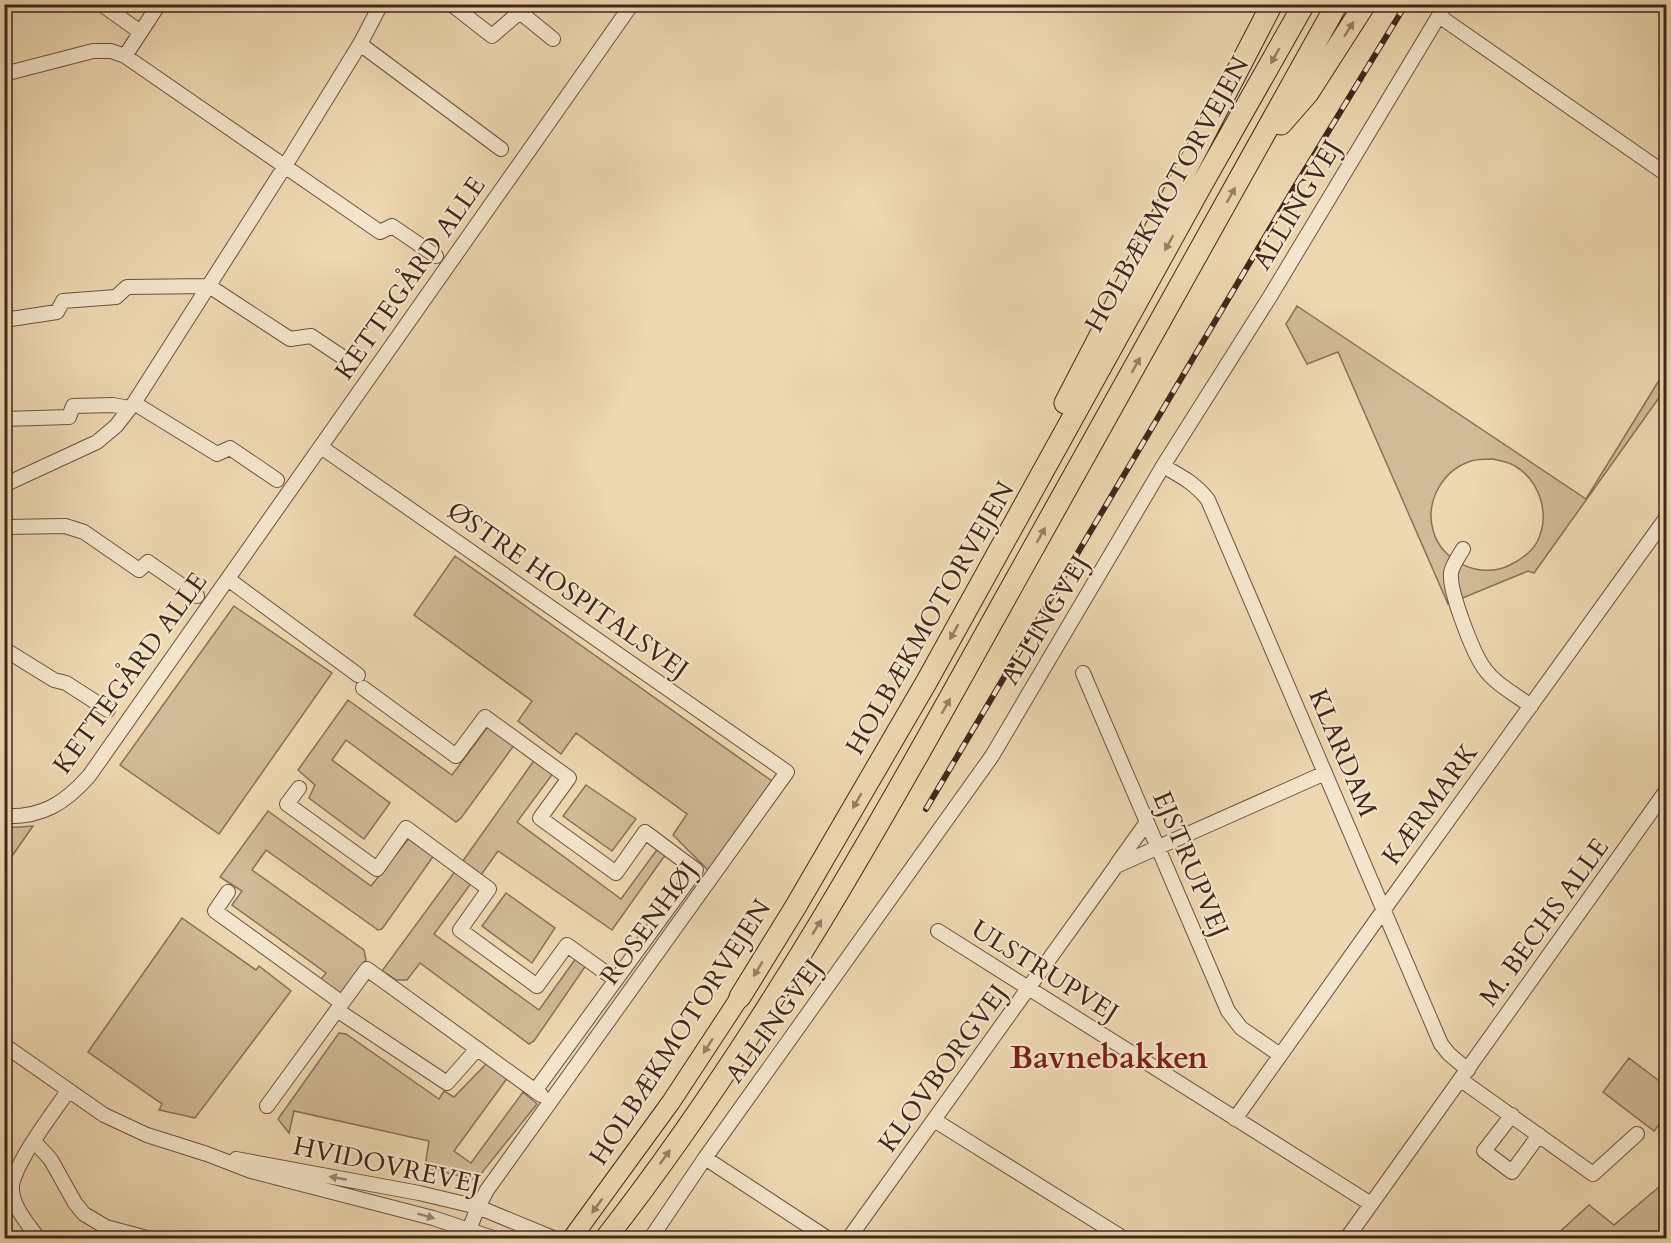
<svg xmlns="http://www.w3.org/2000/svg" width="1671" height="1243" viewBox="0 0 1671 1243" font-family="Cardo,serif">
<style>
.green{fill:#d1ba97;stroke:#897058;stroke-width:1.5;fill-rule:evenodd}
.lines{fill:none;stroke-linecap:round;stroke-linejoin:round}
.minor-casing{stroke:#6c5240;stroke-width:16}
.major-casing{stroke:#41261a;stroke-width:20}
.highway-casing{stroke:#41261a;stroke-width:23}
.minor{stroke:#f4e6cc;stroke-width:14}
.major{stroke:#eed8b1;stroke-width:18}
.highway{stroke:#eed8b1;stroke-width:21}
.rail-casing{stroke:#41261a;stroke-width:6}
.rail{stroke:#f4e6cc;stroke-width:4;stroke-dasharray:11;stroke-linecap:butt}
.oneway{fill:#987f66}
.oneway2{fill:#9a8673}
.labels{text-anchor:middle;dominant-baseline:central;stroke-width:4.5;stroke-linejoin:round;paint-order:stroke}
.street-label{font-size:26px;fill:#41261a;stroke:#f4e6cc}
.district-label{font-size:32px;font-weight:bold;fill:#7a1f14;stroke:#f4e6cc}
</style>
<rect width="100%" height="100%" fill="#eed8b1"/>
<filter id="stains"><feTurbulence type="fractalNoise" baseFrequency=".00333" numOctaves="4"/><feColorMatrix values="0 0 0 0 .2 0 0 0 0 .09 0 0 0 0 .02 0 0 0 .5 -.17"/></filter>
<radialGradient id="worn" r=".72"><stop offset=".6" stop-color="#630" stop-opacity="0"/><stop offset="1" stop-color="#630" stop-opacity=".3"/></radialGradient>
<path class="green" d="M 1297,306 L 1586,499 L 1666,369 L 1666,388 L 1534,573 L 1528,571 L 1448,604 L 1338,352 L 1307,364 L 1286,324 ZM 1493,459 C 1500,461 1509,462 1515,466 C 1540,481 1551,515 1537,542 C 1531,553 1520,560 1510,565 C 1481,580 1441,562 1433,530 C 1425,501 1443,470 1471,461 C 1477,459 1486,459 1493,459 Z
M 455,556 L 772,781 L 709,871 L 673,835 L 687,814 L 576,733 L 561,754 L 518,721 L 532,701 L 414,615 Z
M 234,606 L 332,673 L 219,834 L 120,765 Z
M 348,700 L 452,775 L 489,725 L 515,744 L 461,818 L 456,822 L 346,740 L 332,760 L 390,803 L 364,839 L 309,798 L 315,785 L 298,770 Z
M 538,755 L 554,772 L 517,822 L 621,899 L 659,847 L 669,854 L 663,858 L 612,930 L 498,851 L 481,875 L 462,862 Z
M 586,785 L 636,819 L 612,851 L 563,816 Z
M 268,811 L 371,886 L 413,833 L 437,851 L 382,929 L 378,930 L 266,850 L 252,870 L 364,950 L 366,960 L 342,992 L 333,997 L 316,985 L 326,973 L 232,905 L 242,891 L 220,877 Z
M 33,826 L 5,866 L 5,828 Z
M 459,866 L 475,878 L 434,934 L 539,1010 L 579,954 L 589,961 L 534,1041 L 529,1044 L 420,963 L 407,980 L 396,980 L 382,971 Z
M 506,893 L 555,928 L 532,963 L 482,926 Z
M 182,918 L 256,970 L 259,966 L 291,991 L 195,1118 L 159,1110 L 162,1104 L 88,1052 Z
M 339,1033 L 346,1034 L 439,1099 L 444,1091 L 454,1097 L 491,1059 L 511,1073 L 454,1151 L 471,1163 L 523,1092 L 537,1104 L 476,1180 L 427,1168 L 426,1160 L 429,1141 L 294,1111 L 289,1133 L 278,1119 Z
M 1629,1058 L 1666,1086 L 1666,1116 L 1654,1131 L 1603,1092 Z
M 1666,1181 L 1666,1233 L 1664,1238 L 1553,1238 L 1589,1205 L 1614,1225 Z"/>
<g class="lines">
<defs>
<path id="minor" d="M 101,4 L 139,31
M 451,4 L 492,36 L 529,4
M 521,13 L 553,39
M 1439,16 L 1666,174
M 360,44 L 501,149
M 125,56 L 159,4
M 4,74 L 93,51 L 111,51 L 125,56 L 380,232 L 392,226 L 436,256
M 4,320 L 57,312 L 63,301 L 116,297 L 127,287 L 209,286 L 290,339 L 311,336 L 353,364
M 134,403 L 217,454 L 230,448 L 277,480
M 4,419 L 69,417 L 73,406 L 113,405 L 129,408
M 321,447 L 787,772 L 487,1190 L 478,1207 L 469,1230
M 1163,466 C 1181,476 1196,484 1208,500 L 1441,1044 L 1449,1054 L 1468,1070
M 4,485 L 97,442 L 116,426 L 134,403 L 285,166 L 360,44 L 381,4
M 4,527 L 65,526 L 84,532 L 139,570 L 148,562 L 197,596
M 1463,549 C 1459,556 1452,565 1451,573 C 1449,591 1473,653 1484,668 C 1495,684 1516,695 1531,706
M 228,579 L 358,675
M 4,649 L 54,680 L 66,683 L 108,710
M 1083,673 L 1228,1011 L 1241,1028 L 1280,1055
M 363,688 L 456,756 L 485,717 L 569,778 L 540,818 L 616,873 L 645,832 L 696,870 L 535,1091
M 299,788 L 287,804 L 377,869 L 406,828 L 489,889 L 460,930 L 537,986 L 567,945 L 616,980
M 4,816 C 42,818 65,803 89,776 L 632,4
M 1117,864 L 1147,822
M 228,892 L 215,911 L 342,1003
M 938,931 L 1371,1204
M 337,1010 L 447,1083 L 477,1049
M 4,1045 L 104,1115 L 147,1135 L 207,1154 L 251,1171 L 433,1218 L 493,1238
M 1461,1080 L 1593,1174 L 1637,1134
M 267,1106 L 367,969 L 541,1095
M 1512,1115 L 1484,1151 L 1512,1172 L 1539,1135
M 1235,1119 L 1390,901 L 1666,518
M 934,1120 L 1123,1238
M 34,1141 L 51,1160 L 75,1203 L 84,1214 L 106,1227 L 147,1238
M 705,1158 L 827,1238
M 236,1159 L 419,1193 L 478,1207 L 553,1238
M 38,1238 C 29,1225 13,1208 12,1190 C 10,1168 54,1112 68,1091
M 651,1238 L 705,1158 L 992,756 L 1163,466 L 1271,295 L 1446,4
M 849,1238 L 1116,866 L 1325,773
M 1347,1238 L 1666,791"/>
<path id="major" d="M 572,1238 L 671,1102 L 740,997"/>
<path id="highway" d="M 1281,124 L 1308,93 L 1365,4
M 1065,403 L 1272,4
M 740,997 L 796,906 L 927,681 L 1201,186 L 1304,4
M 606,1238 C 761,1039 884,817 1006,597 C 1116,399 1227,202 1337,4"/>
</defs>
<use href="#minor" class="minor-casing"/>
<use href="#major" class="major-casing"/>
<use href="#highway" class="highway-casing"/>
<use href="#minor" class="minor"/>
<use href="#major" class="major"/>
<use href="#highway" class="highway"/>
<defs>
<path id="rail" d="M 926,809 L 1294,188 L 1406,4"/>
</defs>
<use href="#rail" class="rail-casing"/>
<use href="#rail" class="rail"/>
</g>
<defs><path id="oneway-solid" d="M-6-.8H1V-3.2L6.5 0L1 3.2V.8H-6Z" transform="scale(1.5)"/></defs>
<g class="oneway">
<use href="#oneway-solid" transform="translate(1349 29) rotate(-57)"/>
<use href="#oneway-solid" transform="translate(1275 56) rotate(119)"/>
<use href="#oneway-solid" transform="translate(1231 195) rotate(-61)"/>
<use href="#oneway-solid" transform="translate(1169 243) rotate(119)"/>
<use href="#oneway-solid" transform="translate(1136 365) rotate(-61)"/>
<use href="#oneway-solid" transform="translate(1041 535) rotate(-61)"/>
<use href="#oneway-solid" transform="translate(954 632) rotate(119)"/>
<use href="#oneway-solid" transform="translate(946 706) rotate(-61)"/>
<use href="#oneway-solid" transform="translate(857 801) rotate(120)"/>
<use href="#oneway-solid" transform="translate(817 927) rotate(-58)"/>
<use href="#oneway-solid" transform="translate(758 969) rotate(121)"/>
<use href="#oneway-solid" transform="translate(708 1046) rotate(123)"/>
<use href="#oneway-solid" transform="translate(665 1157) rotate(-54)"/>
<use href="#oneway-solid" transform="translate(597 1206) rotate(126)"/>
</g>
<g class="oneway2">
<use href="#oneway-solid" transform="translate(338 1178) rotate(-169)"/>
<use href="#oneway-solid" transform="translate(426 1216) rotate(16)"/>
</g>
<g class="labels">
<g class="street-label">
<text transform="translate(1167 194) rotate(-61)">HOLBÆKMOTORVEJEN</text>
<text transform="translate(1297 205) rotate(-59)">ALLINGVEJ</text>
<text transform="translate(410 278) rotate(-55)">KETTEGÅRD ALLE</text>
<text transform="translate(568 590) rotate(35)">ØSTRE HOSPITALSVEJ</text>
<text transform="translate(930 618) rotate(-60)">HOLBÆKMOTORVEJEN</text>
<text transform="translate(1045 620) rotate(-59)">ALLINGVEJ</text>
<text transform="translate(130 673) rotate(-54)">KETTEGÅRD ALLE</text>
<text transform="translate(1343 753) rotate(67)">KLARDAM</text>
<text transform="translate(1430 804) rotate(-54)">KÆRMARK</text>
<text transform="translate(1191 864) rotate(67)">EJSTRUPVEJ</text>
<text transform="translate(1544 922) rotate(-54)">M. BECHS ALLE</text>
<text transform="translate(649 923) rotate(-54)">ROSENHØJ</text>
<text transform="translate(1045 971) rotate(32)">ULSTRUPVEJ</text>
<text transform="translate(774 1021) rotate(-54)">ALLINGVEJ</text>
<text transform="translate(680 1032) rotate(-57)">HOLBÆKMOTORVEJEN</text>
<text transform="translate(943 1068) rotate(-54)">KLOVBORGVEJ</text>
<text transform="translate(387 1165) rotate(12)">HVIDOVREVEJ</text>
</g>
<g class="district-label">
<text x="1109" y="1058">Bavnebakken</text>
</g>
</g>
<rect width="1671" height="1243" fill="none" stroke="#eed8b1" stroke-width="24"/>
<rect x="6" y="6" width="1659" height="1231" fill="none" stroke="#41261a" stroke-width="3"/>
<rect x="12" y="12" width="1647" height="1219" fill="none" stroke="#41261a" stroke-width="1.5"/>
<rect width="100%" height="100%" filter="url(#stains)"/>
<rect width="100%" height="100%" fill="url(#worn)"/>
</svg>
